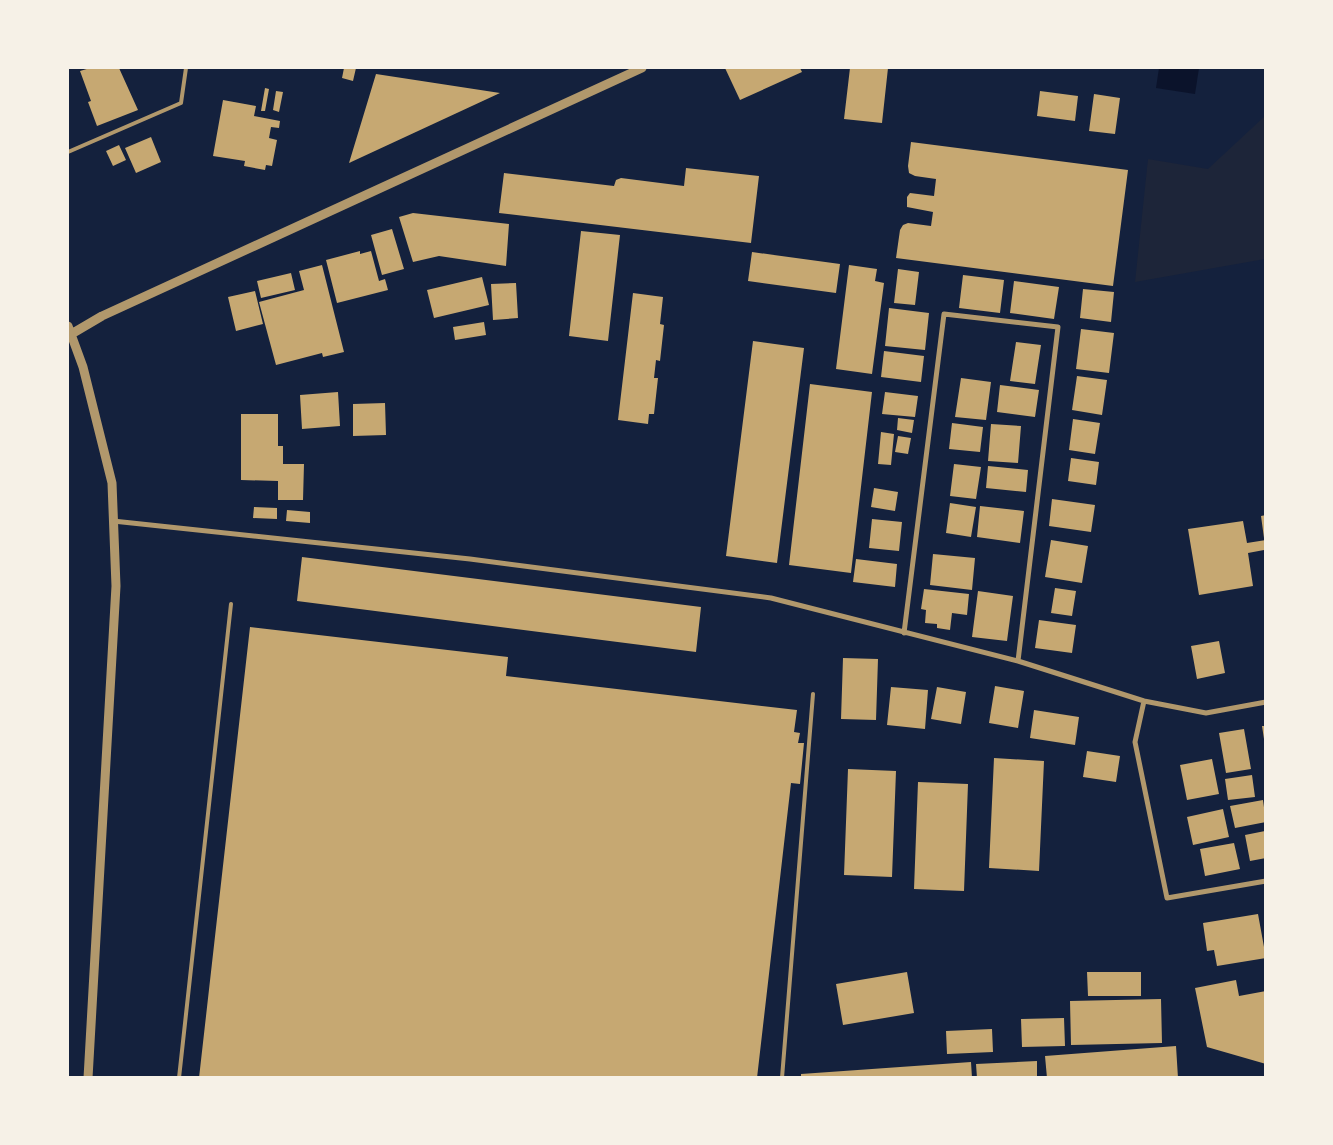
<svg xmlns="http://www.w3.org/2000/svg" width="1333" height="1145" viewBox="0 0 1333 1145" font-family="Poppins,sans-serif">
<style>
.green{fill:#1d2539}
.water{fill:#0b132b}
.building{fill:#c6a872}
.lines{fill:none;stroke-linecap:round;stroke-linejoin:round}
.service{stroke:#b1986c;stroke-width:4}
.minor{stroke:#b1986c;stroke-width:5}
.tertiary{stroke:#b1986c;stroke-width:9}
</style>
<rect width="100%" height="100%" fill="#14213d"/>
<path class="green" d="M 1265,116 L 1265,259 L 1135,282 L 1148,159 L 1208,169 Z"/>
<path class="water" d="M 1159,68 L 1199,68 L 1195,94 L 1156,88 Z"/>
<path class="building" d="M 90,68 L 119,68 L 138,110 L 97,126 L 88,102 L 91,101 L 80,71 Z
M 344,68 L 356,68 L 353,81 L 342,78 Z
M 725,68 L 800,68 L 802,72 L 740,100 Z
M 850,68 L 888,68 L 882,123 L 844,119 Z
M 376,74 L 500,93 L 349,163 Z
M 265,88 L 269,89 L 265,111 L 261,111 Z
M 276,91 L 283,92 L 279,112 L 273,110 Z
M 1040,91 L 1078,96 L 1075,121 L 1037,116 Z
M 1094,94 L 1120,98 L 1115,134 L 1089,131 Z
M 223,100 L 256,106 L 254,116 L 280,121 L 279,128 L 271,127 L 269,138 L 277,140 L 272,166 L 266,165 L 265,170 L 244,166 L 245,161 L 213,156 Z
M 151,137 L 161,162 L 136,173 L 125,148 Z
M 911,142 L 1128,170 L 1113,286 L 896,258 L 900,230 L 903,225 L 908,223 L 931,226 L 933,212 L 907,207 L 907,197 L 910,193 L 934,196 L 936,179 L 915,176 L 909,173 L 908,166 Z
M 119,145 L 126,160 L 113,166 L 106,151 Z
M 686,168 L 759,176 L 751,243 L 499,213 L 504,173 L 614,186 L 616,180 L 621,178 L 684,186 Z
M 413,213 L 509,224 L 506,266 L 439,256 L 413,262 L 399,217 Z
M 392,229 L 404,269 L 382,275 L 371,235 Z
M 581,231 L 620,235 L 608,341 L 569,336 Z
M 360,251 L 360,254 L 371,251 L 379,281 L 385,279 L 388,290 L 337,303 L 326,260 Z
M 752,252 L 840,264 L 836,293 L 748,281 Z
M 322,265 L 344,352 L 323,357 L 322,353 L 276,365 L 259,302 L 304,290 L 299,271 Z
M 849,265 L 877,269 L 875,281 L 884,283 L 872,374 L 836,369 Z
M 898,269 L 919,272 L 915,305 L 894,303 Z
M 291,273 L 295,290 L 261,298 L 257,281 Z
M 963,275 L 1004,280 L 1000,313 L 959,308 Z
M 482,277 L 489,305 L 434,318 L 427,290 Z
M 1014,281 L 1059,287 L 1054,319 L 1010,313 Z
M 516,283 L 518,318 L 493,320 L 491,284 Z
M 1083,289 L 1114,292 L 1111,322 L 1080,318 Z
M 255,291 L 263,324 L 236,331 L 228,297 Z
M 633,293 L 663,297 L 660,324 L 664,325 L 660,361 L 656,360 L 654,378 L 658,378 L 654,414 L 649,414 L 648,424 L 618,420 Z
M 889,308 L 929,313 L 925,350 L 885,346 Z
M 484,322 L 486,335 L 455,340 L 453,327 Z
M 1081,329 L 1114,333 L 1109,373 L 1076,369 Z
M 753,341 L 804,348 L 777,563 L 726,556 Z
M 1016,342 L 1041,345 L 1035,384 L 1010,381 Z
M 884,351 L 924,356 L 921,382 L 881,377 Z
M 1077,376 L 1107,380 L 1102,415 L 1072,410 Z
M 961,378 L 991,382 L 986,420 L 955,417 Z
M 810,384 L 872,392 L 851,573 L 789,565 Z
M 1000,385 L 1039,390 L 1035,417 L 997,412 Z
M 338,392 L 340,426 L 302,429 L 300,395 Z
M 885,392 L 918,396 L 915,417 L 882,414 Z
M 385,403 L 386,435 L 353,436 L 353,404 Z
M 241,414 L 278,414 L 278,446 L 283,446 L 283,464 L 304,464 L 303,500 L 278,500 L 278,481 L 241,480 Z
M 898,418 L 914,420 L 912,433 L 897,430 Z
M 1073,419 L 1100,423 L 1095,454 L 1069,450 Z
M 952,423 L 983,427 L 980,452 L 949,449 Z
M 991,424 L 1021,426 L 1018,463 L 988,461 Z
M 881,432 L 894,434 L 891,465 L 878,464 Z
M 898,436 L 911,438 L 908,454 L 895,452 Z
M 1071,458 L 1099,462 L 1096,485 L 1068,481 Z
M 954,464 L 981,467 L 976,499 L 950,496 Z
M 988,466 L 1028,470 L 1026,492 L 986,488 Z
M 874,488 L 898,492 L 895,511 L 871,507 Z
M 1052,499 L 1095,505 L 1091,532 L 1049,526 Z
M 950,503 L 976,507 L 971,537 L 946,533 Z
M 980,506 L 1024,511 L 1020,543 L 977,537 Z
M 254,507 L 277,508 L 277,519 L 253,518 Z
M 287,510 L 310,512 L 310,523 L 286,521 Z
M 1266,515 L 1266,538 L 1264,538 L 1261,516 Z
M 872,519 L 902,522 L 899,551 L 869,548 Z
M 1243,521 L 1247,543 L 1266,540 L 1266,555 L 1264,550 L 1248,553 L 1253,586 L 1199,595 L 1188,529 Z
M 1051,540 L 1088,546 L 1082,583 L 1045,577 Z
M 933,554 L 975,558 L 972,590 L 930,585 Z
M 302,557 L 701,607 L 696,652 L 297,601 Z
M 856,559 L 897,564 L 895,587 L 853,582 Z
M 1055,588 L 1076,591 L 1072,616 L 1051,613 Z
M 924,589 L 969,594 L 967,615 L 952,613 L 950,630 L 937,628 L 937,624 L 925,623 L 926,610 L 921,609 Z
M 978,591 L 1013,596 L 1007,641 L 972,637 Z
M 1039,620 L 1076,625 L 1072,653 L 1035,648 Z
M 250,627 L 508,657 L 506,676 L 797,710 L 794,732 L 800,733 L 798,743 L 804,743 L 800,784 L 791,783 L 757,1078 L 199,1078 Z
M 1219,641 L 1225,673 L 1197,679 L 1191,646 Z
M 843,658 L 878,659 L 876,720 L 841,719 Z
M 995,686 L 1024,691 L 1018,728 L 989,723 Z
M 891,687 L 928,690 L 925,729 L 887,725 Z
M 937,687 L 966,692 L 961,724 L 931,719 Z
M 1034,710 L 1079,717 L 1075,745 L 1030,738 Z
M 1262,726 L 1266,726 L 1266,739 L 1264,739 Z
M 1244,729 L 1251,769 L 1226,773 L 1219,733 Z
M 1087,751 L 1120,756 L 1116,782 L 1083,777 Z
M 994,758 L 1044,761 L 1039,871 L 989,868 Z
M 1212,759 L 1219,794 L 1187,800 L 1180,765 Z
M 848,769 L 896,771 L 892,877 L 844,875 Z
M 1252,775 L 1255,797 L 1228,800 L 1225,779 Z
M 918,782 L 968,784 L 964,891 L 914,889 Z
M 1263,800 L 1266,822 L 1235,828 L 1230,806 Z
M 1223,809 L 1229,837 L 1193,845 L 1187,817 Z
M 1265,831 L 1266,858 L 1250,861 L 1245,835 Z
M 1234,843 L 1240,869 L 1205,876 L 1200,849 Z
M 1258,914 L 1266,958 L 1217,966 L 1214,950 L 1207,951 L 1203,923 Z
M 907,972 L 914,1013 L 843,1025 L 836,984 Z
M 1087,972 L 1141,972 L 1141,996 L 1088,996 Z
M 1236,980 L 1239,996 L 1266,991 L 1266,1064 L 1207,1047 L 1195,988 Z
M 1161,999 L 1162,1043 L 1071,1045 L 1070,1001 Z
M 1064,1018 L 1065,1046 L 1022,1047 L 1021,1019 Z
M 992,1029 L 993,1052 L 947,1054 L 946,1031 Z
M 1176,1046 L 1178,1078 L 1047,1078 L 1045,1056 Z
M 1037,1061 L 1037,1078 L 977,1078 L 976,1064 Z
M 971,1062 L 972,1078 L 801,1078 L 801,1074 Z"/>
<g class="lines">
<path class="service" d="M 68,152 L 181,103 L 186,68
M 179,1078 L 231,604
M 782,1078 L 813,694"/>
<path class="minor" d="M 113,521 L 470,559 L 771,598 L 1018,661 L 1144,701 L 1206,713 L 1266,702
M 904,633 L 944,314 L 1058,327 L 1018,661
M 1144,701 L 1135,742 L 1167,898 L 1266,881"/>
<path class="tertiary" d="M 68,326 L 83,367 L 112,483 L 116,586 L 88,1078
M 68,336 L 102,316 L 642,68"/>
</g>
<rect width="1333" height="1145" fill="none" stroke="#f6f1e7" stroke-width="138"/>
</svg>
